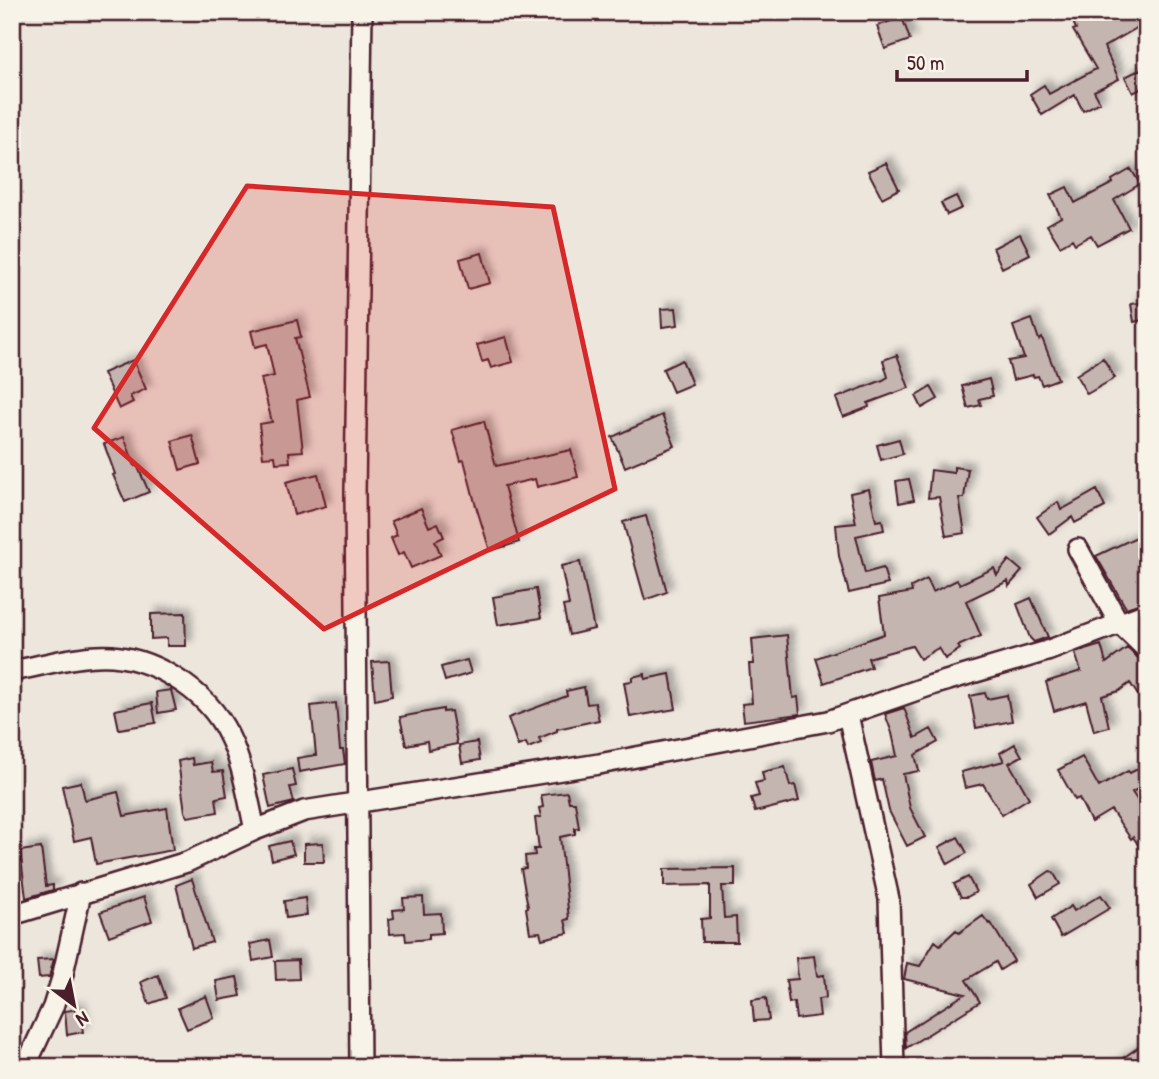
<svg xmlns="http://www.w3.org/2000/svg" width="1159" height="1079" viewBox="0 0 1159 1079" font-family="'Patrick Hand',sans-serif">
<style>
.building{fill:#c4b5b0;stroke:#4a1f2b;stroke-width:2;filter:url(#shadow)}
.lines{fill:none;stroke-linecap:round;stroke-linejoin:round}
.street-casing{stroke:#4a1f2b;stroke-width:24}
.street{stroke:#f7f3e8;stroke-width:19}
.marked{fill:#d62828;fill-opacity:0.2;stroke:#d62828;stroke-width:5;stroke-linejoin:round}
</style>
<defs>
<filter id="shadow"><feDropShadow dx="6" dy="-6" stdDeviation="3.5" flood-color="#0004"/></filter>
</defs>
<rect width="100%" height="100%" fill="#ece6dd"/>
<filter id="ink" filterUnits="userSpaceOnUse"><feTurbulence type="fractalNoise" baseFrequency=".0143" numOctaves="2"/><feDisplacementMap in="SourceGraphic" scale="14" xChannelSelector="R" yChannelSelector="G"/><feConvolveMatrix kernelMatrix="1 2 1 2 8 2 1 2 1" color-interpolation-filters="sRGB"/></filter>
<g filter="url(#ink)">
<path class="building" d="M 1069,12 L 1147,12 L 1147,22 L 1104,47 L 1119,79 L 1094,91 L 1100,102 L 1083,111 L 1075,95 L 1042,115 L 1030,94 L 1044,85 L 1049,94 L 1096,69 L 1073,30 L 1076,29 Z
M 902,17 L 910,40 L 885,49 L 877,26 Z
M 1147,66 L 1147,86 L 1133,93 L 1125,77 Z
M 886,163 L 899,189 L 882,198 L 868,171 Z
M 1131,169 L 1140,184 L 1114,200 L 1129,228 L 1097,245 L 1091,235 L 1075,244 L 1072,239 L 1060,246 L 1047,225 L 1061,217 L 1050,195 L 1067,187 L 1075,203 L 1113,183 L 1112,180 Z
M 956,196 L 962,208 L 947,215 L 941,203 Z
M 1020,234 L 1030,254 L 1002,268 L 993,248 Z
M 482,253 L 490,283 L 468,289 L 460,259 Z
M 1147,302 L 1147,319 L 1134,322 L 1131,304 Z
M 676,308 L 678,325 L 662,327 L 661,309 Z
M 1032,319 L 1039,340 L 1042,338 L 1058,379 L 1042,385 L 1038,376 L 1034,377 L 1033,375 L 1013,380 L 1008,361 L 1024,358 L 1013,326 Z
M 297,320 L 301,337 L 295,338 L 310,397 L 297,400 L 303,451 L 289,452 L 290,462 L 276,463 L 275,456 L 263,457 L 259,424 L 272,422 L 261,379 L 274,376 L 267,344 L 255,347 L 251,331 Z
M 506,337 L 513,362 L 491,368 L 488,360 L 482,362 L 477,345 Z
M 897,355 L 909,388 L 868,403 L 869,407 L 843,417 L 836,398 L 883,380 L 888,377 L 883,360 Z
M 1103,358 L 1115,378 L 1087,394 L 1076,375 Z
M 133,360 L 146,389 L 130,396 L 133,402 L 119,409 L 103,373 Z
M 682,360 L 692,384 L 673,392 L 663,369 Z
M 989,379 L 993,396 L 979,399 L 981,405 L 968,408 L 962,386 Z
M 931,387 L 938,399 L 922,408 L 916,396 Z
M 662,415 L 675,446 L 625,467 L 612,437 Z
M 484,421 L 496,466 L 571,450 L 578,477 L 537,487 L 535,479 L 504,486 L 519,542 L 490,551 L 475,503 L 464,460 L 461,461 L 452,430 Z
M 192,435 L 200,464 L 180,470 L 172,441 Z
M 124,437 L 135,466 L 137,465 L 149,492 L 125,502 L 113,475 L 115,474 L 104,444 Z
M 899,439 L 903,454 L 881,460 L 877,445 Z
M 954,467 L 968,469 L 964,498 L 959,498 L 965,533 L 946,536 L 939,497 L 928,498 L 931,470 L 954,473 Z
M 318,474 L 326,506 L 294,515 L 286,482 Z
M 909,479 L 914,500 L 899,503 L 896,481 Z
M 869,489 L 876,521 L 882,520 L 884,530 L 856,536 L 865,573 L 883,568 L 888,584 L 849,593 L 839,556 L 836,525 L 856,523 L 850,493 Z
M 1097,490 L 1105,507 L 1075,523 L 1072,517 L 1049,534 L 1037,517 L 1058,502 L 1061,510 Z
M 421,508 L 429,527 L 438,523 L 444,537 L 435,541 L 441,555 L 411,568 L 404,552 L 398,555 L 391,538 L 397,535 L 391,521 Z
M 646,516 L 667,592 L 645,600 L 623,522 Z
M 1147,532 L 1147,601 L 1126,608 L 1096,556 Z
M 1009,560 L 1022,571 L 1009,586 L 1008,581 L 966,601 L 981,636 L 958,646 L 960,649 L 945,659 L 938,648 L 920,659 L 912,646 L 868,658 L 871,667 L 824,683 L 816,658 L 884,634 L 879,598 L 912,592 L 911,587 L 927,579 L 933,592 L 957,580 L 960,584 L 994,568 L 997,575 Z
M 580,562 L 594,629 L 569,635 L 563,606 L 569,605 L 561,566 Z
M 536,589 L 541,618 L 498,625 L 493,597 Z
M 1031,598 L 1048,637 L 1034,642 L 1030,638 L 1017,604 Z
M 185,613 L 186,646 L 167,646 L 167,638 L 151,639 L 151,614 Z
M 787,635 L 793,698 L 798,697 L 800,714 L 744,721 L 742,704 L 752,703 L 749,664 L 754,664 L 752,639 Z
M 1101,645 L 1106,663 L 1127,648 L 1139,659 L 1147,662 L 1147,709 L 1130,683 L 1119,691 L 1102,696 L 1109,727 L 1094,731 L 1086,701 L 1054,711 L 1046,682 L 1081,671 L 1075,653 Z
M 467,660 L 471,673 L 445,681 L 441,667 Z
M 389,661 L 392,696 L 375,700 L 372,662 Z
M 645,674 L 645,679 L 670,674 L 676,709 L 630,717 L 624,682 L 632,681 L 632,677 Z
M 584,687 L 587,704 L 595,703 L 599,720 L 557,729 L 557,731 L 539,738 L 541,743 L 528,748 L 526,743 L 518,746 L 508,718 L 567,696 L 566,691 Z
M 171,690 L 176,710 L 158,713 L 156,692 Z
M 985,693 L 987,699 L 1007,695 L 1012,721 L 976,728 L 970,696 Z
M 152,703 L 156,723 L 119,729 L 115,710 Z
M 336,703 L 340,750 L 343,750 L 345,764 L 299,772 L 297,758 L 316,755 L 311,706 Z
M 904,708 L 915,738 L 931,729 L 938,742 L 915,755 L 919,771 L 903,774 L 910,808 L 925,837 L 907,846 L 889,811 L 882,779 L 875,781 L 871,762 L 897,756 L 892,733 L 885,714 Z
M 443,709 L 443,712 L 451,711 L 457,744 L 428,750 L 427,741 L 406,745 L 400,717 Z
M 477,742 L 480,760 L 462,763 L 459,745 Z
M 1015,744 L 1022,756 L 1009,763 L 1029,798 L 1002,815 L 983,784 L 965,788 L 961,772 L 1004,761 L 1000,753 Z
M 1082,757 L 1099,787 L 1128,771 L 1130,773 L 1147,764 L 1147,784 L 1132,792 L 1147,815 L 1147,858 L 1133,837 L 1131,839 L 1111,810 L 1091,822 L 1079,798 L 1075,800 L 1058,770 Z
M 192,758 L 193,765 L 211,762 L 213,772 L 223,771 L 227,796 L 216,798 L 218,812 L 188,817 L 185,812 L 178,761 Z
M 785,767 L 790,786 L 795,785 L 799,801 L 755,812 L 751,798 L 759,796 L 755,783 L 764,781 L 762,772 Z
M 292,769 L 296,786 L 290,787 L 294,802 L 270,808 L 263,775 Z
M 81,782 L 85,800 L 118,792 L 124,816 L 167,808 L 173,850 L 96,864 L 91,837 L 74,841 L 62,786 Z
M 567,792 L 569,802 L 575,802 L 579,828 L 575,828 L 575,834 L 560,837 L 569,919 L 565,920 L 568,933 L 542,939 L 540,932 L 530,933 L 526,908 L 528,907 L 521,869 L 526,868 L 525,856 L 535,855 L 534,849 L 539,849 L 535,818 L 541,817 L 539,808 L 543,807 L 541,795 Z
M 958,837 L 967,853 L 948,864 L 939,847 Z
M 290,841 L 294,854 L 272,860 L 269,846 Z
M 323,843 L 324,862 L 304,862 L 304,844 Z
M 41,848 L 46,886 L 53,885 L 53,890 L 26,898 L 20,851 Z
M 735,868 L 735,886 L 722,886 L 724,918 L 736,917 L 737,942 L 702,942 L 701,919 L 710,918 L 710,885 L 664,886 L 664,869 Z
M 1050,871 L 1053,872 L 1060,884 L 1038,897 L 1031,884 Z
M 968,877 L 976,892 L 967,897 L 961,897 L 954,884 Z
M 192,879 L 212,942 L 192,948 L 176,885 Z
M 1101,895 L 1110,908 L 1061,937 L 1051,919 L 1071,906 L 1074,911 Z
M 144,897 L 152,921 L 109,936 L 100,912 Z
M 423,897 L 424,914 L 441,913 L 442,933 L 429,934 L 429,939 L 406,941 L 405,933 L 390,934 L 389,919 L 394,918 L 393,910 L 404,909 L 403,898 Z
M 305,898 L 307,915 L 286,918 L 284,901 Z
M 983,916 L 989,924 L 991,923 L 1014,961 L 1000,970 L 996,962 L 966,980 L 980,1002 L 906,1048 L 905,1032 L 965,994 L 904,979 L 907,963 L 920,966 L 935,941 L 940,945 L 956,930 L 959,933 Z
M 270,940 L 273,957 L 253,961 L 250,944 Z
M 814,956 L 817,976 L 824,975 L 826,998 L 818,999 L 820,1016 L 796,1019 L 794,1002 L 789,1003 L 786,980 L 798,979 L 796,958 Z
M 54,959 L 49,977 L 39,978 L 37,960 Z
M 298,960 L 299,979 L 276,980 L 275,961 Z
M 158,975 L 166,998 L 149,1004 L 141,982 Z
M 237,977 L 241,996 L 219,1000 L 216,981 Z
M 206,996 L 214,1018 L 187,1029 L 178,1008 Z
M 766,998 L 769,1020 L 754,1021 L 752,1000 Z
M 79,1009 L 83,1032 L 67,1035 L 65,1011 Z
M 1139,1047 L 1147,1058 L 1147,1067 L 1110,1067 Z"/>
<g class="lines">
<defs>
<path id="street" d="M 1078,549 L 1119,623 L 1147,650
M 12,671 C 40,666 69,657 97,656 C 149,653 208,690 229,736 C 243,764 248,799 255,830
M 848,715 L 889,899 L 894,1067
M 12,915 L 187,862 L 255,830 L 304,811 L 599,764 L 828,721 L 932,685 L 1047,651 L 1147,613
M 25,1067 L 53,1007 L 62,978 L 81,893
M 360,1067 L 355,493 L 362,12"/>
</defs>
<use href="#street" class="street-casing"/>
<use href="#street" class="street"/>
</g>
</g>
<path class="marked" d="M 247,186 L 553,207 L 615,489 L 324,629 L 94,428 Z"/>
<rect width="1159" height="1079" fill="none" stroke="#f7f3e8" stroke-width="42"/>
<rect x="21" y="21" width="1117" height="1037" fill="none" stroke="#4a1f2b" stroke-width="2.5" filter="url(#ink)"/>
<g transform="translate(74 1005) rotate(148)" stroke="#f7f3e8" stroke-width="5" paint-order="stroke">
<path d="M0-5L12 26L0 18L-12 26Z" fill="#4a1f2b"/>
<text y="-10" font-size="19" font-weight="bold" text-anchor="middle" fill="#4a1f2b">N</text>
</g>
<path d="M897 70v10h130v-10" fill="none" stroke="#4a1f2b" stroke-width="3.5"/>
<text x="907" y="70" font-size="21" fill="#4a1f2b" stroke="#f7f3e8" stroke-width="5" paint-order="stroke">50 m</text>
</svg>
